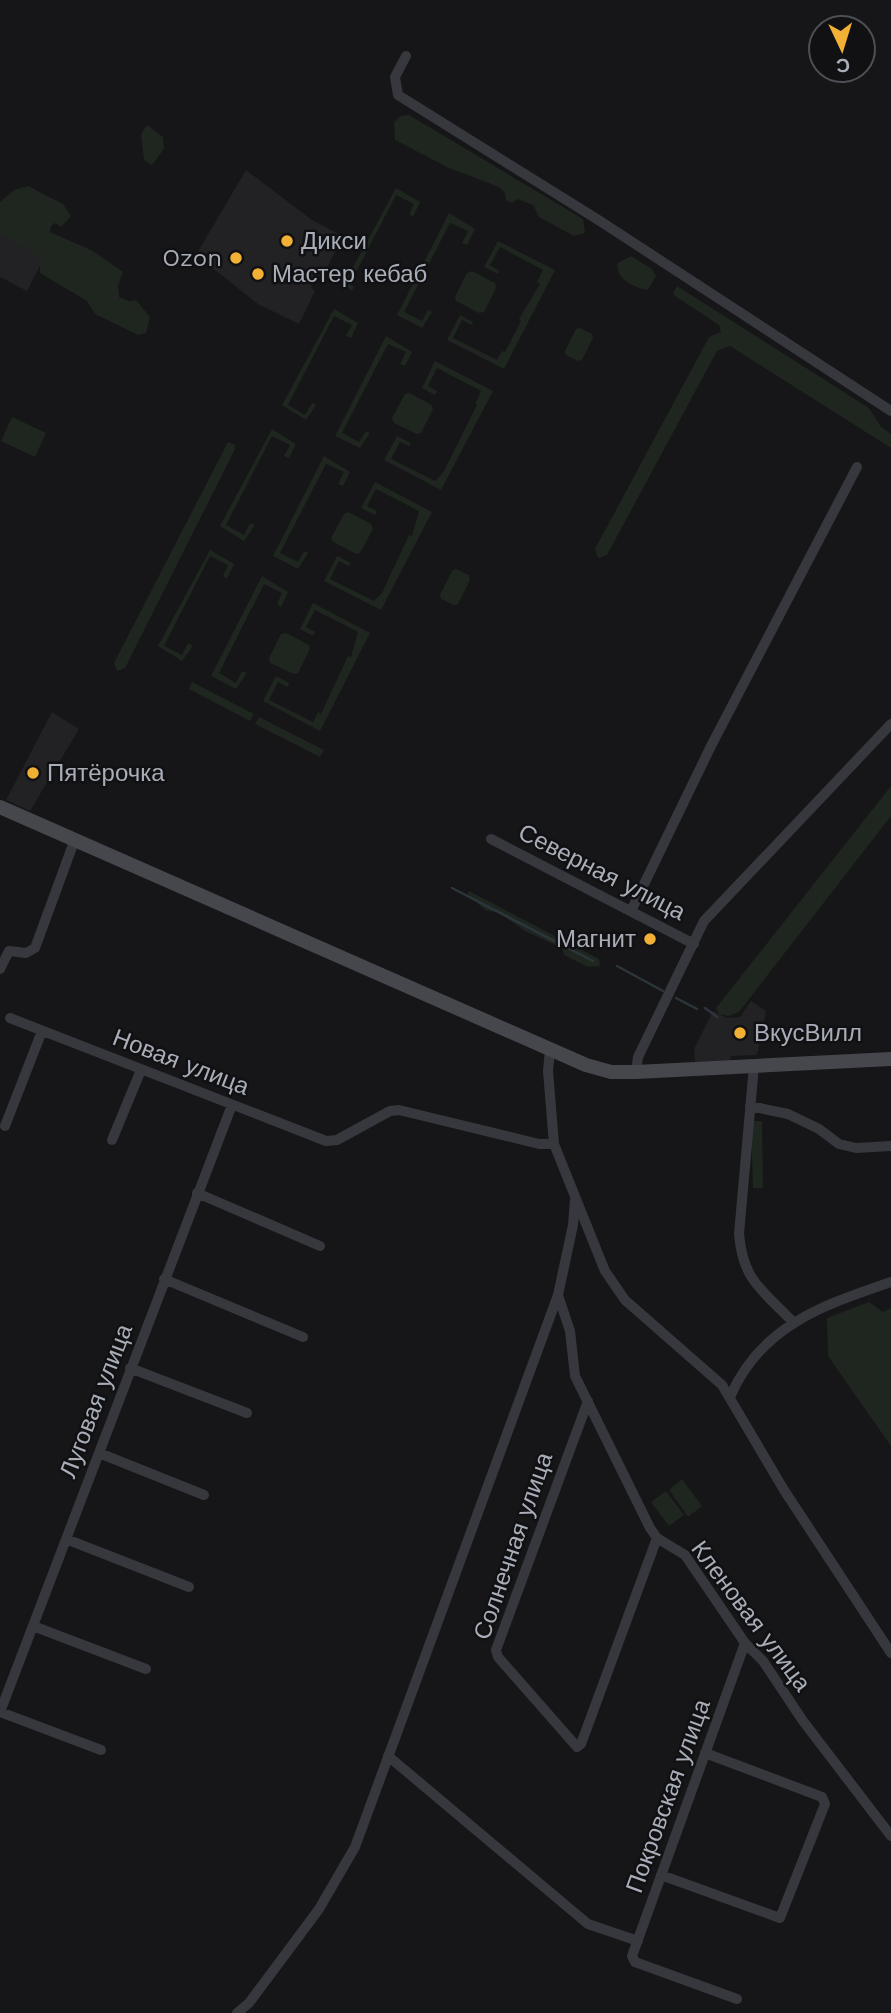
<svg xmlns="http://www.w3.org/2000/svg" width="891" height="2013" viewBox="0 0 891 2013" font-family="'Work Sans',sans-serif">
<style>
.built{fill:#222225}
.green{fill:#1e261f}
.lines{fill:none;stroke-linecap:round;stroke-linejoin:round}
.stream{stroke:#2c353c;stroke-width:2.5}
.street{stroke:#37383d;stroke-width:10}
.secondary{stroke:#45474d;stroke-width:14}
.poi-dot{fill:#f2b134;stroke:#111113;stroke-width:2.5}
.labels{text-anchor:middle;dominant-baseline:central;stroke-width:5;stroke-linejoin:round;paint-order:stroke}
.poi-label{font-size:24px;fill:#a8adb8;stroke:#111113;text-anchor:start}
.street-label{font-size:24px;fill:#a8adb8;stroke:#111113}
</style>
<rect width="100%" height="100%" fill="#161618"/>
<path class="built" d="M 246,170 L 312,220 L 343,236 L 322,278 L 317,276 L 311,288 L 315,291 L 299,324 L 258,304 L 196,255 Z
M 0,232 L 45,256 L 27,291 L 0,277 Z
M 52,712 L 79,729 L 30,811 L 6,800 Z
M 751,1001 L 766,1011 L 757,1055 L 731,1056 L 730,1061 L 695,1062 L 694,1049 L 713,1011 L 727,1018 L 740,1017 Z"/>
<path class="green" d="M 409,115 L 583,219 L 585,233 L 574,236 L 539,217 L 533,205 L 517,199 L 512,203 L 506,200 L 505,193 L 499,187 L 449,168 L 395,140 L 394,122 L 401,116 Z
M 147,125 L 163,137 L 164,149 L 152,165 L 144,160 L 141,134 Z
M 28,186 L 63,204 L 71,216 L 61,227 L 55,223 L 51,226 L 50,232 L 93,251 L 123,272 L 118,286 L 119,297 L 129,301 L 136,300 L 150,317 L 146,333 L 138,335 L 95,314 L 87,301 L 40,273 L 40,257 L 0,235 L 0,202 L 14,190 Z
M 396,188 L 420,202 L 413,217 L 409,214 L 414,204 L 396,195 L 350,284 L 354,287 L 352,291 L 344,284 Z
M 449,213 L 475,229 L 467,245 L 462,243 L 468,231 L 450,223 L 404,312 L 422,321 L 428,310 L 432,312 L 422,328 L 397,315 Z
M 498,241 L 555,270 L 504,369 L 447,340 L 460,315 L 473,322 L 472,325 L 462,320 L 453,338 L 497,360 L 502,351 L 505,352 L 521,321 L 519,319 L 540,284 L 537,282 L 543,270 L 500,247 L 490,265 L 499,271 L 498,274 L 484,267 Z
M 631,256 L 652,269 L 656,276 L 648,290 C 634,288 614,278 618,263 Z
M 472,271 L 495,283 L 496,288 L 484,312 L 479,313 L 456,301 L 455,297 L 467,273 Z
M 677,286 L 869,408 L 881,427 L 891,434 L 891,448 L 730,346 L 717,351 L 607,555 L 598,558 L 595,549 L 709,337 L 721,332 L 719,325 L 675,296 L 673,293 Z
M 334,309 L 358,323 L 351,338 L 346,336 L 352,325 L 334,316 L 288,405 L 305,415 L 312,403 L 316,405 L 306,420 L 282,405 Z
M 580,328 L 592,334 L 593,338 L 582,360 L 578,361 L 566,355 L 565,351 L 576,329 Z
M 386,336 L 412,352 L 405,366 L 400,364 L 406,352 L 388,344 L 342,433 L 359,442 L 366,431 L 370,433 L 360,448 L 335,436 Z
M 435,361 L 493,391 L 441,490 L 384,460 L 397,436 L 411,443 L 409,446 L 400,442 L 391,459 L 435,481 L 443,473 L 477,405 L 475,404 L 481,391 L 437,368 L 428,386 L 437,391 L 435,395 L 422,388 Z
M 409,393 L 432,405 L 433,409 L 421,433 L 417,434 L 394,423 L 392,418 L 405,394 Z
M 12,417 L 46,433 L 35,457 L 1,441 Z
M 272,429 L 296,444 L 289,458 L 284,456 L 290,445 L 272,436 L 226,525 L 244,535 L 250,523 L 255,525 L 244,541 L 220,526 Z
M 228,442 L 235,445 L 235,449 L 125,668 L 117,671 L 114,663 Z
M 324,456 L 350,472 L 343,486 L 338,484 L 344,472 L 326,464 L 280,553 L 298,562 L 304,551 L 308,553 L 298,569 L 273,556 Z
M 375,482 L 432,512 L 381,610 L 324,581 L 337,556 L 351,563 L 349,566 L 339,561 L 330,579 L 374,601 L 382,593 L 409,535 L 412,536 L 419,511 L 376,489 L 367,506 L 377,511 L 375,515 L 361,508 Z
M 348,512 L 371,524 L 373,529 L 360,553 L 356,554 L 333,542 L 331,538 L 344,514 Z
M 210,550 L 234,564 L 227,579 L 223,576 L 228,565 L 210,556 L 164,646 L 182,655 L 188,643 L 193,646 L 182,661 L 158,646 Z
M 456,569 L 469,575 L 470,580 L 458,604 L 454,605 L 441,599 L 440,595 L 452,571 Z
M 262,576 L 288,592 L 281,607 L 277,604 L 282,593 L 264,584 L 219,673 L 236,683 L 242,671 L 247,673 L 236,689 L 211,676 Z
M 313,603 L 370,633 L 320,731 L 263,701 L 276,676 L 289,683 L 288,687 L 278,682 L 269,700 L 313,722 L 318,712 L 321,714 L 348,656 L 351,657 L 358,632 L 315,610 L 306,627 L 315,632 L 313,636 L 300,629 Z
M 286,633 L 309,645 L 310,649 L 298,673 L 294,674 L 270,663 L 269,658 L 281,634 Z
M 192,682 L 254,714 L 250,721 L 189,689 Z
M 259,717 L 324,750 L 320,757 L 255,724 Z
M 891,786 L 891,816 L 739,1012 L 728,1016 L 719,1014 L 716,1008 Z
M 469,891 L 599,959 L 600,966 L 588,967 L 564,955 L 562,948 L 525,931 L 498,912 L 487,911 L 467,895 Z
M 751,1121 L 762,1121 L 763,1188 L 753,1188 Z
M 869,1302 L 883,1312 L 891,1308 L 891,1446 L 828,1356 L 827,1318 Z
M 682,1479 L 702,1506 L 688,1517 L 669,1490 Z
M 666,1491 L 684,1515 L 669,1526 L 651,1502 Z"/>
<g class="lines">
<path class="stream" d="M 452,888 L 593,961
M 617,966 L 663,991
M 676,998 L 697,1009
M 705,1008 L 717,1017"/>
<path class="street" d="M 406,56 L 395,77 L 398,95 L 600,221 L 891,411
M 491,839 L 694,944
M 631,911 L 712,744 L 857,467
M 0,969 L 9,951 L 26,953 L 35,948 L 75,839
M 10,1018 L 326,1141 L 337,1140 L 390,1111 L 399,1110 L 539,1144 L 554,1144
M 550,1050 L 548,1071 L 554,1144 L 605,1271 L 625,1300 L 722,1385 L 784,1490 L 891,1653
M 754,1066 L 739,1234 C 743,1280 761,1289 792,1321
M 636,1072 L 638,1057 L 704,921 L 891,724
M 750,1106 L 788,1114 L 819,1129 L 839,1144 L 856,1148 L 891,1146
M 5,1126 L 42,1031
M 112,1140 L 141,1070
M 197,1193 L 320,1246
M 164,1279 L 303,1337
M 558,1295 L 570,1331 L 575,1376 L 650,1528 L 657,1538 L 685,1555 L 745,1643 L 763,1661 L 803,1721 L 891,1836
M 130,1368 L 247,1413
M 730,1397 C 761,1325 824,1305 891,1282
M 588,1401 L 496,1650 L 498,1657 L 577,1747 L 581,1744 L 657,1538
M 99,1453 L 204,1495
M 66,1539 L 189,1587
M 33,1626 L 146,1669
M 0,1712 L 232,1105
M 0,1712 L 101,1750
M 388,1756 L 588,1924 L 638,1941
M 661,1875 L 780,1918 L 825,1804 L 822,1797 L 705,1753
M 737,1999 L 635,1962 L 632,1956 L 745,1643
M 237,2013 L 249,2003 L 319,1909 L 355,1847 L 558,1295 L 573,1225 L 575,1200"/>
<path class="secondary" d="M 0,807 L 586,1065 L 611,1072 L 636,1072 L 891,1059"/>
</g>
<g class="poi-dot">
<circle cx="287" cy="241" r="7"/>
<circle cx="236" cy="258" r="7"/>
<circle cx="258" cy="274" r="7"/>
<circle cx="33" cy="773" r="7"/>
<circle cx="650" cy="939" r="7"/>
<circle cx="740" cy="1033" r="7"/>
</g>
<g class="labels">
<g class="poi-label">
<text x="301" y="241">Дикси</text>
<text x="222" y="258" text-anchor="end">Ozon</text>
<text x="272" y="274">Мастер кебаб</text>
<text x="47" y="773">Пятёрочка</text>
<text x="636" y="939" text-anchor="end">Магнит</text>
<text x="754" y="1033">ВкусВилл</text>
</g>
<g class="street-label">
<text transform="translate(602 872) rotate(27)">Северная улица</text>
<text transform="translate(181 1062) rotate(21)">Новая улица</text>
<text transform="translate(96 1401) rotate(-69)">Луговая улица</text>
<text transform="translate(513 1546) rotate(-71)">Солнечная улица</text>
<text transform="translate(751 1616) rotate(53)">Кленовая улица</text>
<text transform="translate(668 1796) rotate(-70)">Покровская улица</text>
</g>
</g>
<g transform="translate(842 49) rotate(176)"><circle r="33" fill="#111113" stroke="#4d4f55" stroke-width="2"/>
<path d="M0-5L12 26L0 18L-12 26Z" fill="#f2b134"/>
<text y="-10" font-size="19" font-weight="bold" text-anchor="middle" fill="#a8adb8">С</text>
</g>
</svg>
